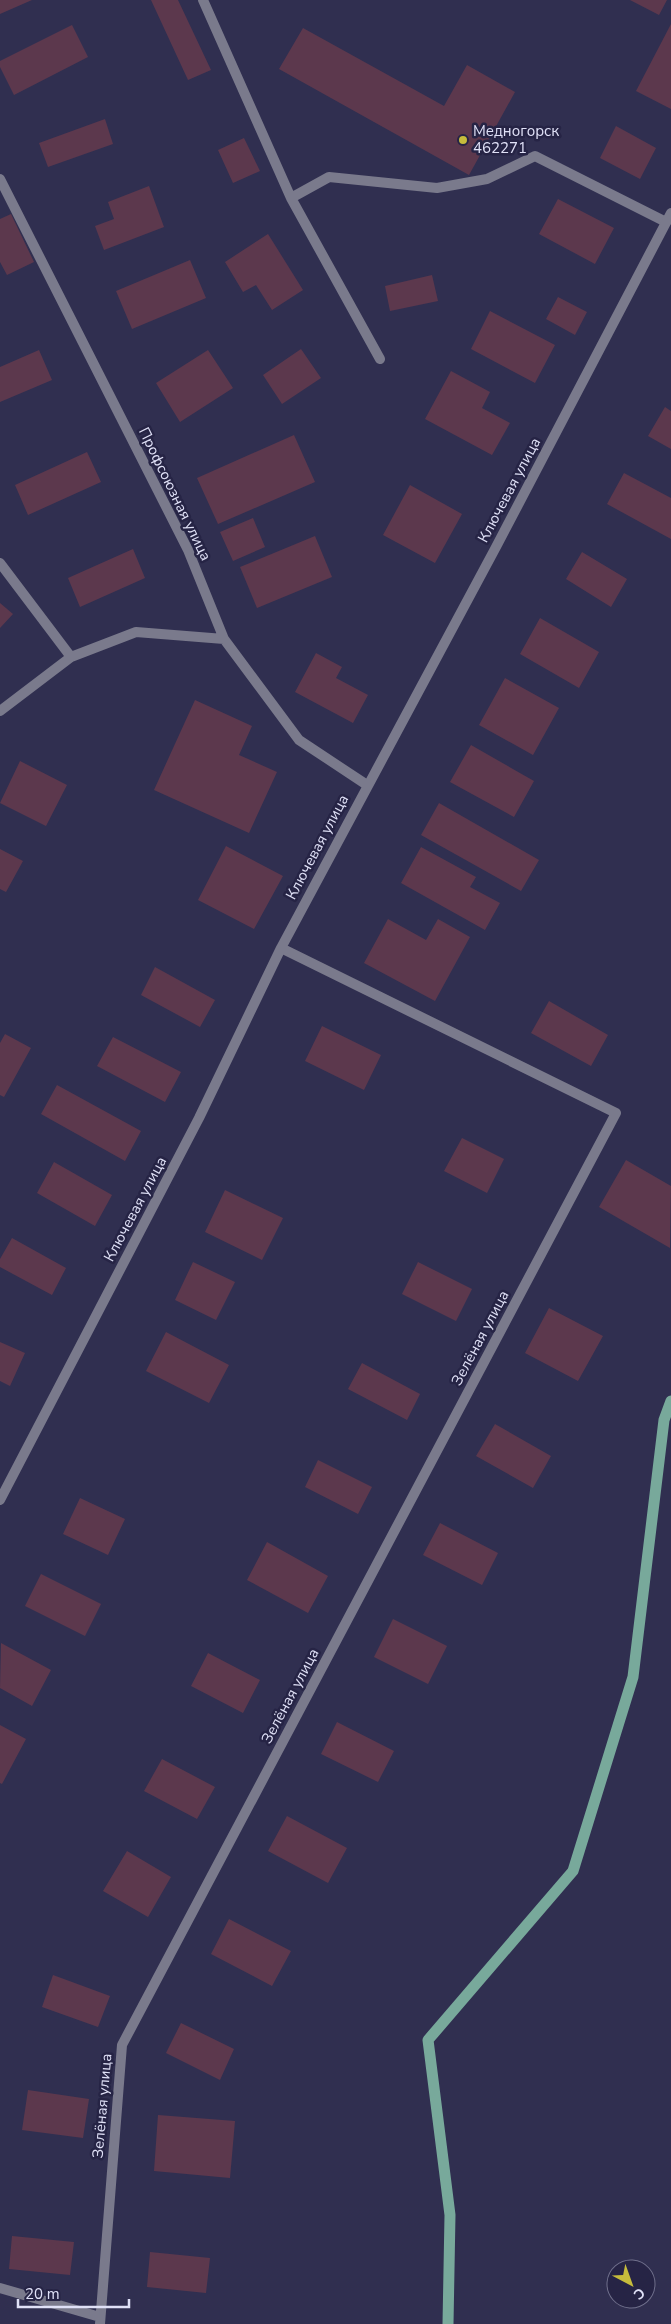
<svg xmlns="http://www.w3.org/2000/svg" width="671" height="2324" viewBox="0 0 671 2324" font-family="'Nunito Sans',sans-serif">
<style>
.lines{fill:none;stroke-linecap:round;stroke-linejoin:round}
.stream{stroke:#78a99b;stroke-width:11}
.building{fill:#5c384d}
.service{stroke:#7a7a8c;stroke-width:10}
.minor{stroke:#7a7a8c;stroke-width:10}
.poi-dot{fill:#c6bc3c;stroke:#262445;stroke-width:2}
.labels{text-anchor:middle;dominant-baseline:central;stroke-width:5;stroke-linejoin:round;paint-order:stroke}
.poi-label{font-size:15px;fill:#e0e1f7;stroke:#262445;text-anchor:start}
.street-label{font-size:15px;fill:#e0e1f7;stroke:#262445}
</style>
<rect width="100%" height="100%" fill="#302f50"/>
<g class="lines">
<path class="stream" d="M 448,2324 L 450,2215 L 428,2040 L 573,1871 L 633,1677 L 664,1420 L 671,1401"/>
</g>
<path class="building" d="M 0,0 L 32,0 L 0,14 Z
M 151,0 L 178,0 L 211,70 L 188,80 Z
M 630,0 L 667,0 L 659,15 Z
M 671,24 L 671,109 L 636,91 Z
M 72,25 L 88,57 L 14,95 L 0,67 L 0,61 Z
M 303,28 L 444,106 L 467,65 L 515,92 L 469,175 L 279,69 Z
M 105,119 L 113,144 L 48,167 L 39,143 Z
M 616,126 L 656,148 L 640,179 L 600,158 Z
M 244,138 L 260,171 L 233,183 L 218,150 Z
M 149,186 L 164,227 L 104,250 L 95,226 L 114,219 L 108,202 Z
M 558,199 L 614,228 L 595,264 L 539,234 Z
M 11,214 L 34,262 L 7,275 L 0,262 L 0,219 Z
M 268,234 L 303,290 L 272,310 L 256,285 L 243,292 L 225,262 Z
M 190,260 L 206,298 L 132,329 L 116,291 Z
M 432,275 L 438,301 L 390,311 L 385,286 Z
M 558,297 L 587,312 L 575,335 L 546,319 Z
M 490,311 L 555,345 L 535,383 L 471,349 Z
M 301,349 L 321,378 L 282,404 L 263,375 Z
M 39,350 L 52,380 L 0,402 L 0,367 Z
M 208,350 L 233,388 L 180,422 L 156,383 Z
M 451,371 L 490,392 L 482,408 L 510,423 L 492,455 L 425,419 Z
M 665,407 L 671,411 L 671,449 L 648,436 Z
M 294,435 L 315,482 L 218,524 L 197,478 Z
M 87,452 L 101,482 L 28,515 L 15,485 Z
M 624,473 L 671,498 L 671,539 L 607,504 Z
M 410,485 L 462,514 L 435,563 L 383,535 Z
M 253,518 L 265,547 L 233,561 L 220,532 Z
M 315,536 L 332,577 L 257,608 L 240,567 Z
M 133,549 L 145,578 L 80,607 L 68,578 Z
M 582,552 L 627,579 L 611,607 L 566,579 Z
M 0,603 L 13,614 L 0,628 Z
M 540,618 L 599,652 L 579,688 L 520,654 Z
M 316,653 L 342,667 L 336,678 L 368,695 L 353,723 L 295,692 Z
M 505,678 L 559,708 L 533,755 L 479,725 Z
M 195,700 L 252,726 L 239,755 L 277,772 L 249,833 L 154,790 Z
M 471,745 L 534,781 L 514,817 L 450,782 Z
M 20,761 L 67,785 L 46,826 L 0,803 Z
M 439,803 L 539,860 L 521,891 L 421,835 Z
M 226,846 L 283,876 L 254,929 L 198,900 Z
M 421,847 L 476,877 L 470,887 L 500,903 L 485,930 L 401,883 Z
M 0,849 L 23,861 L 6,892 L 0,889 Z
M 388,919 L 426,940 L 438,919 L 470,937 L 435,1001 L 364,963 Z
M 155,967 L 215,1000 L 200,1027 L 141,995 Z
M 549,1001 L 608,1035 L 591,1066 L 531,1033 Z
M 322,1026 L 381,1055 L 364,1090 L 305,1061 Z
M 5,1034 L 31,1048 L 4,1097 L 0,1095 L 0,1043 Z
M 113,1037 L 181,1072 L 165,1102 L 97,1066 Z
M 57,1085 L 141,1131 L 125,1161 L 41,1114 Z
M 462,1138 L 504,1159 L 487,1193 L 444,1171 Z
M 626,1160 L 671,1186 L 670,1248 L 599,1207 Z
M 54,1162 L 112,1195 L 95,1226 L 37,1193 Z
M 225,1190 L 283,1218 L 262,1260 L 205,1232 Z
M 12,1238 L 66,1268 L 52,1295 L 0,1267 L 0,1259 Z
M 193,1262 L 235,1282 L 216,1320 L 175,1300 Z
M 418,1262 L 472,1289 L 456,1321 L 402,1294 Z
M 549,1308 L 603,1336 L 578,1381 L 525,1353 Z
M 166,1332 L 229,1365 L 209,1403 L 146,1371 Z
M 0,1342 L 25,1353 L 10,1386 L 0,1381 Z
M 362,1363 L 420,1394 L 407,1420 L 348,1389 Z
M 495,1424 L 551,1456 L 533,1488 L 476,1456 Z
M 318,1460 L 372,1487 L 358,1514 L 305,1487 Z
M 80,1498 L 125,1519 L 108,1555 L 63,1534 Z
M 440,1523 L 498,1553 L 482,1585 L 423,1555 Z
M 267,1542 L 328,1576 L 308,1613 L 247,1580 Z
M 41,1574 L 101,1604 L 85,1636 L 25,1606 Z
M 393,1619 L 447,1646 L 428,1684 L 374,1657 Z
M 1,1643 L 51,1670 L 32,1706 L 0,1688 Z
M 208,1653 L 260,1680 L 243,1713 L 191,1686 Z
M 337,1722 L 394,1751 L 378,1782 L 321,1754 Z
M 0,1725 L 26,1739 L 2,1784 L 0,1783 Z
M 162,1759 L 215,1787 L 197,1819 L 144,1791 Z
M 287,1816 L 347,1848 L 328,1883 L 268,1851 Z
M 127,1851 L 171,1877 L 148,1917 L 103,1891 Z
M 229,1919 L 291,1951 L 272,1986 L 211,1954 Z
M 53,1975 L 110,1996 L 98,2027 L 42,2007 Z
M 181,2023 L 234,2049 L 220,2080 L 166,2053 Z
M 28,2090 L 89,2099 L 83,2138 L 22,2130 Z
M 158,2115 L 235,2121 L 230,2178 L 154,2171 Z
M 12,2236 L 74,2242 L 70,2275 L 9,2269 Z
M 150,2252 L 210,2258 L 206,2293 L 147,2287 Z"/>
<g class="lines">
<path class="service" d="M 203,0 L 291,198 L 380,359
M 291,198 L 329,177 L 437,188 L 487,179 L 535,156 L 666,222"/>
<path class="minor" d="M 0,179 L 188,550 L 224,639 L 299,740 L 367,785
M 0,563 L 71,657
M 0,711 L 71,657 L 136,632 L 224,639
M 0,1500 L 199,1118 L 281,948 L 496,547 L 671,213
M 0,2288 L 100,2317
M 100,2324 L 122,2045 L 616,1113 L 281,948"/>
</g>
<circle class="poi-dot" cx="463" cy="140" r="5"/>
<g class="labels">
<g class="poi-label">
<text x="473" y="131">Медногорск<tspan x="473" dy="17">462271</tspan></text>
</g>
<g class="street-label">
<text transform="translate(509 490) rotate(-62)">Ключевая улица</text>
<text transform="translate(175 494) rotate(64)">Профсоюзная улица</text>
<text transform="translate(317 847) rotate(-62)">Ключевая улица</text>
<text transform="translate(135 1209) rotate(-62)">Ключевая улица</text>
<text transform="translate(480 1338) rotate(-62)">Зелёная улица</text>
<text transform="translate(290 1696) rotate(-62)">Зелёная улица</text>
<text transform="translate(102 2106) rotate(-85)">Зелёная улица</text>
</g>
</g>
<g transform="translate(631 2284) rotate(139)"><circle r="24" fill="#262445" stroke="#70708c"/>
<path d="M0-4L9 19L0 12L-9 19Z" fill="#c6bc3c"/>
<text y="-8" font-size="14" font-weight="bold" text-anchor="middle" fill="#e0e1f7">С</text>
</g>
<path d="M18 2299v8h111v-8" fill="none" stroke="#e0e1f7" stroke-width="2.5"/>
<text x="25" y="2299" font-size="15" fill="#e0e1f7" stroke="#262445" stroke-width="4" paint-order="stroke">20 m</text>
</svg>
